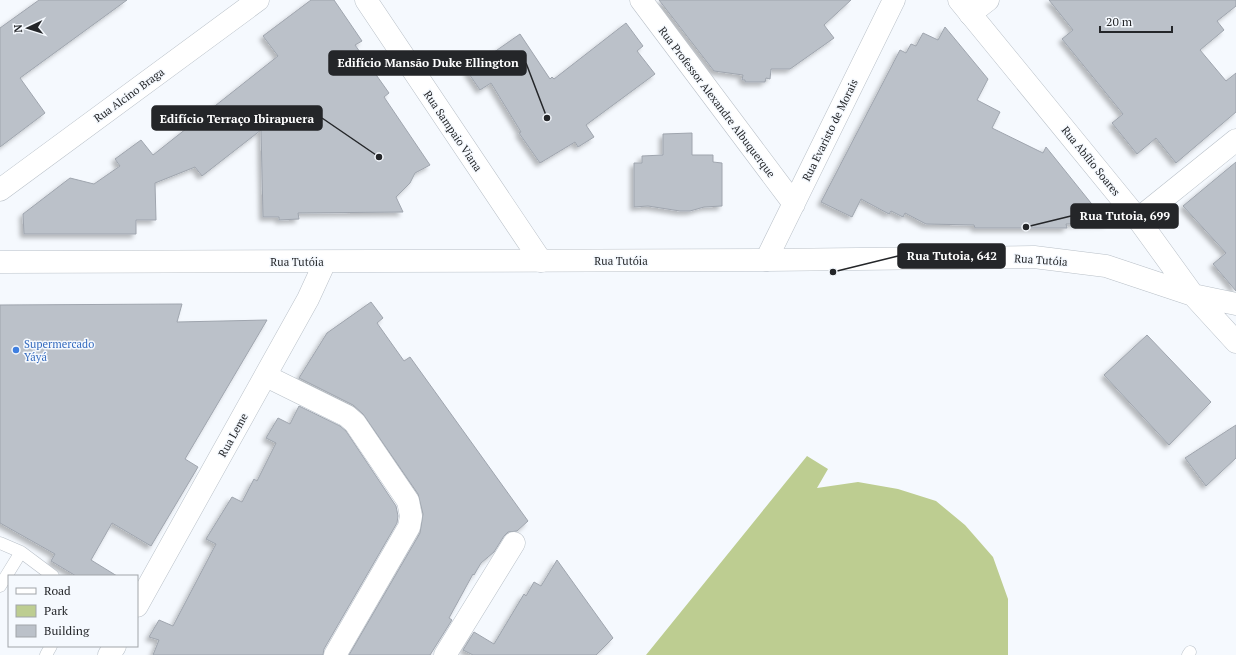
<svg xmlns="http://www.w3.org/2000/svg" width="1236" height="655" viewBox="0 0 1236 655" font-family="'PT Serif',serif">
<style>
.green{fill:#bdcd91}
.building{fill:#bbc1c9;stroke:#9fa5ae;filter:url(#shadow)}
.lines{fill:none;stroke-linecap:round;stroke-linejoin:round}
.lane-casing{stroke:#b9c0c8;stroke-width:13}
.street-casing{stroke:#b9c0c8;stroke-width:23}
.secondary-casing{stroke:#b9c0c8;stroke-width:23}
.lane{stroke:#fff;stroke-width:12}
.street{stroke:#fff;stroke-width:22}
.secondary{stroke:#fff;stroke-width:22}
.shop-dot{fill:#3f7fe0;stroke:#f5f9fe;stroke-width:1.5}
.labels{text-anchor:middle;dominant-baseline:central;stroke-width:3;stroke-linejoin:round;paint-order:stroke}
.street-label{font-size:11px;fill:#242629;stroke:#f5f9fe}
.shop-label{font-size:11px;fill:#366cbe;stroke:#f5f9fe;text-anchor:start}
.leader{fill:none;stroke:#242629;stroke-width:1.5}
.callout-dot{fill:#242629;stroke:#f5f9fe;stroke-width:1.5}
.callout{fill:#242629;stroke:#242629;stroke-width:1.5}
.callout-label{font-size:12px;text-anchor:middle;font-weight:bold;fill:#fff}
</style>
<defs>
<filter id="shadow"><feDropShadow dx="-3.5" dy="3.5" stdDeviation="2" flood-color="#0004"/></filter>
</defs>
<rect width="100%" height="100%" fill="#f5f9fe"/>
<path class="green" d="M 807,456 L 828,469 L 817,488 L 858,482 L 898,489 L 936,501 L 965,525 L 993,557 L 1008,599 L 1008,655 L 646,655 Z"/>
<path class="building" d="M 39,0 L 127,0 L 20,78 L 45,113 L 0,147 L 0,28 Z
M 311,0 L 334,0 L 362,41 L 355,45 L 389,93 L 384,97 L 430,165 L 415,173 L 410,183 L 396,197 L 403,212 L 298,213 L 299,219 L 279,220 L 279,217 L 263,217 L 261,130 L 202,176 L 195,167 L 155,183 L 156,220 L 136,220 L 136,234 L 24,234 L 23,214 L 70,178 L 94,184 L 120,166 L 115,159 L 141,140 L 153,155 L 278,56 L 263,36 Z
M 659,0 L 851,0 L 824,25 L 834,38 L 790,69 L 771,69 L 770,79 L 766,78 L 765,82 L 745,82 L 745,80 L 742,80 L 743,75 L 714,71 Z
M 1049,0 L 1236,0 L 1236,6 L 1217,21 L 1224,30 L 1200,50 L 1226,81 L 1236,73 L 1236,112 L 1176,163 L 1156,138 L 1137,154 L 1112,123 L 1123,114 L 1062,39 L 1073,30 Z
M 626,23 L 643,46 L 637,51 L 655,74 L 586,125 L 594,137 L 578,147 L 575,142 L 540,163 L 519,133 L 521,132 L 491,83 L 480,90 L 467,71 L 520,34 L 550,79 L 552,77 L 554,79 Z
M 945,27 L 988,79 L 977,100 L 1000,112 L 992,128 L 1043,153 L 1046,147 L 1107,223 L 1066,224 L 1067,228 L 975,228 L 974,225 L 926,224 L 905,213 L 903,217 L 891,211 L 889,214 L 861,199 L 852,217 L 821,202 L 900,50 L 906,53 L 911,44 L 916,46 L 923,33 L 938,40 Z
M 692,133 L 692,155 L 713,155 L 713,162 L 722,163 L 722,206 L 704,207 L 690,211 L 680,211 L 648,206 L 634,207 L 634,163 L 642,163 L 642,156 L 663,155 L 663,134 Z
M 1236,162 L 1236,291 L 1213,264 L 1226,253 L 1183,206 Z
M 371,302 L 383,318 L 377,323 L 404,361 L 410,357 L 528,521 L 517,531 L 508,532 L 504,536 L 494,552 L 481,563 L 474,575 L 473,574 L 449,618 L 452,620 L 430,655 L 349,655 L 420,533 L 423,514 L 418,494 L 363,414 L 353,405 L 299,378 L 327,333 Z
M 182,304 L 177,322 L 267,320 L 185,459 L 198,467 L 151,546 L 112,523 L 91,560 L 117,576 L 76,576 L 51,561 L 55,554 L 0,523 L 0,305 Z
M 1147,335 L 1211,402 L 1169,445 L 1104,375 Z
M 299,406 L 340,426 L 346,431 L 396,506 L 398,516 L 397,523 L 324,649 L 323,655 L 153,655 L 159,640 L 149,637 L 159,620 L 173,626 L 216,544 L 206,539 L 232,497 L 242,502 L 254,479 L 257,481 L 276,443 L 266,438 L 278,418 L 290,424 Z
M 1236,425 L 1236,458 L 1206,486 L 1185,458 Z
M 557,560 L 613,638 L 596,655 L 473,655 L 463,650 L 474,632 L 494,644 L 524,594 L 526,596 L 534,582 L 541,586 Z"/>
<g class="lines">
<defs>
<path id="lane" d="M 0,543 L 21,552
M 0,586 L 21,552 L 53,576
M 46,655 L 51,646
M 1188,655 L 1190,652"/>
<path id="street" d="M 366,0 L 541,261
M 641,0 L 794,204
M 970,14 L 988,0
M 0,190 L 258,0
M 1138,219 L 1236,140
M 766,260 L 894,0
M 266,376 L 347,416 L 355,423 L 408,501 L 411,516 L 409,527 L 335,655
M 137,606 L 308,299 L 325,262
M 109,655 L 115,646
M 445,655 L 514,543"/>
<path id="secondary" d="M 959,0 L 1138,219 L 1193,295 L 1236,342
M 0,262 L 766,260 L 1034,257 L 1106,266 L 1193,295 L 1236,304"/>
</defs>
<use href="#lane" class="lane-casing"/>
<use href="#street" class="street-casing"/>
<use href="#secondary" class="secondary-casing"/>
<use href="#lane" class="lane"/>
<use href="#street" class="street"/>
<use href="#secondary" class="secondary"/>
</g>
<circle class="shop-dot" cx="16" cy="350" r="4"/>
<g class="labels">
<g class="street-label">
<text transform="translate(129 95) rotate(-36)">Rua Alcino Braga</text>
<text transform="translate(717 102) rotate(53)">Rua Professor Alexandre Albuquerque</text>
<text transform="translate(830 130) rotate(-64)">Rua Evaristo de Morais</text>
<text transform="translate(453 131) rotate(56)">Rua Sampaio Viana</text>
<text transform="translate(1091 161) rotate(51)">Rua Abílio Soares</text>
<text transform="translate(1041 260) rotate(4)">Rua Tutóia</text>
<text x="621" y="261">Rua Tutóia</text>
<text x="297" y="262">Rua Tutóia</text>
<text transform="translate(233 435) rotate(-61)">Rua Leme</text>
</g>
<g class="shop-label">
<text x="24" y="344">Supermercado<tspan x="24" dy="13">Yáyá</tspan></text>
</g>
</g>
<path class="leader" d="M547 118L526 63M379 157L322 118M1026 227L1071 216M833 272L898 256"/>
<g class="callout-dot">
<circle cx="547" cy="118" r="4"/>
<circle cx="379" cy="157" r="4"/>
<circle cx="1026" cy="227" r="4"/>
<circle cx="833" cy="272" r="4"/>
</g>
<g class="callout">
<rect x="329" y="51" width="197" height="24" rx="4"/>
<rect x="152" y="106" width="170" height="24" rx="4"/>
<rect x="1071" y="204" width="107" height="24" rx="4"/>
<rect x="898" y="244" width="107" height="24" rx="4"/>
</g>
<g class="callout-label">
<text x="428" y="67">Edifício Mansão Duke Ellington</text>
<text x="237" y="123">Edifício Terraço Ibirapuera</text>
<text x="1125" y="220">Rua Tutoia, 699</text>
<text x="952" y="260">Rua Tutoia, 642</text>
</g>
<rect x="8" y="575" width="130" height="72" fill="#f5f9fe" stroke="#a1a5a9"/>
<rect x="16" y="588" width="20" height="6" fill="#ffffff" stroke="#a1a5a9"/>
<text x="44" y="595" font-size="12" fill="#242629">Road</text>
<rect x="16" y="605" width="20" height="12" fill="#bdcd91" stroke="#a1a5a9"/>
<text x="44" y="615" font-size="12" fill="#242629">Park</text>
<rect x="16" y="625" width="20" height="12" fill="#bbc1c9" stroke="#a1a5a9"/>
<text x="44" y="635" font-size="12" fill="#242629">Building</text>
<g transform="translate(28 28) rotate(266)" stroke="#f5f9fe" stroke-width="3" paint-order="stroke">
<path d="M0-3L7 15L0 10L-7 15Z" fill="#242629"/>
<text y="-6" font-size="11" font-weight="bold" text-anchor="middle" fill="#242629">N</text>
</g>
<path d="M1100 26v6h72v-6" fill="none" stroke="#242629" stroke-width="2"/>
<text x="1106" y="26" font-size="12" fill="#242629" stroke="#f5f9fe" stroke-width="3" paint-order="stroke">20 m</text>
</svg>
